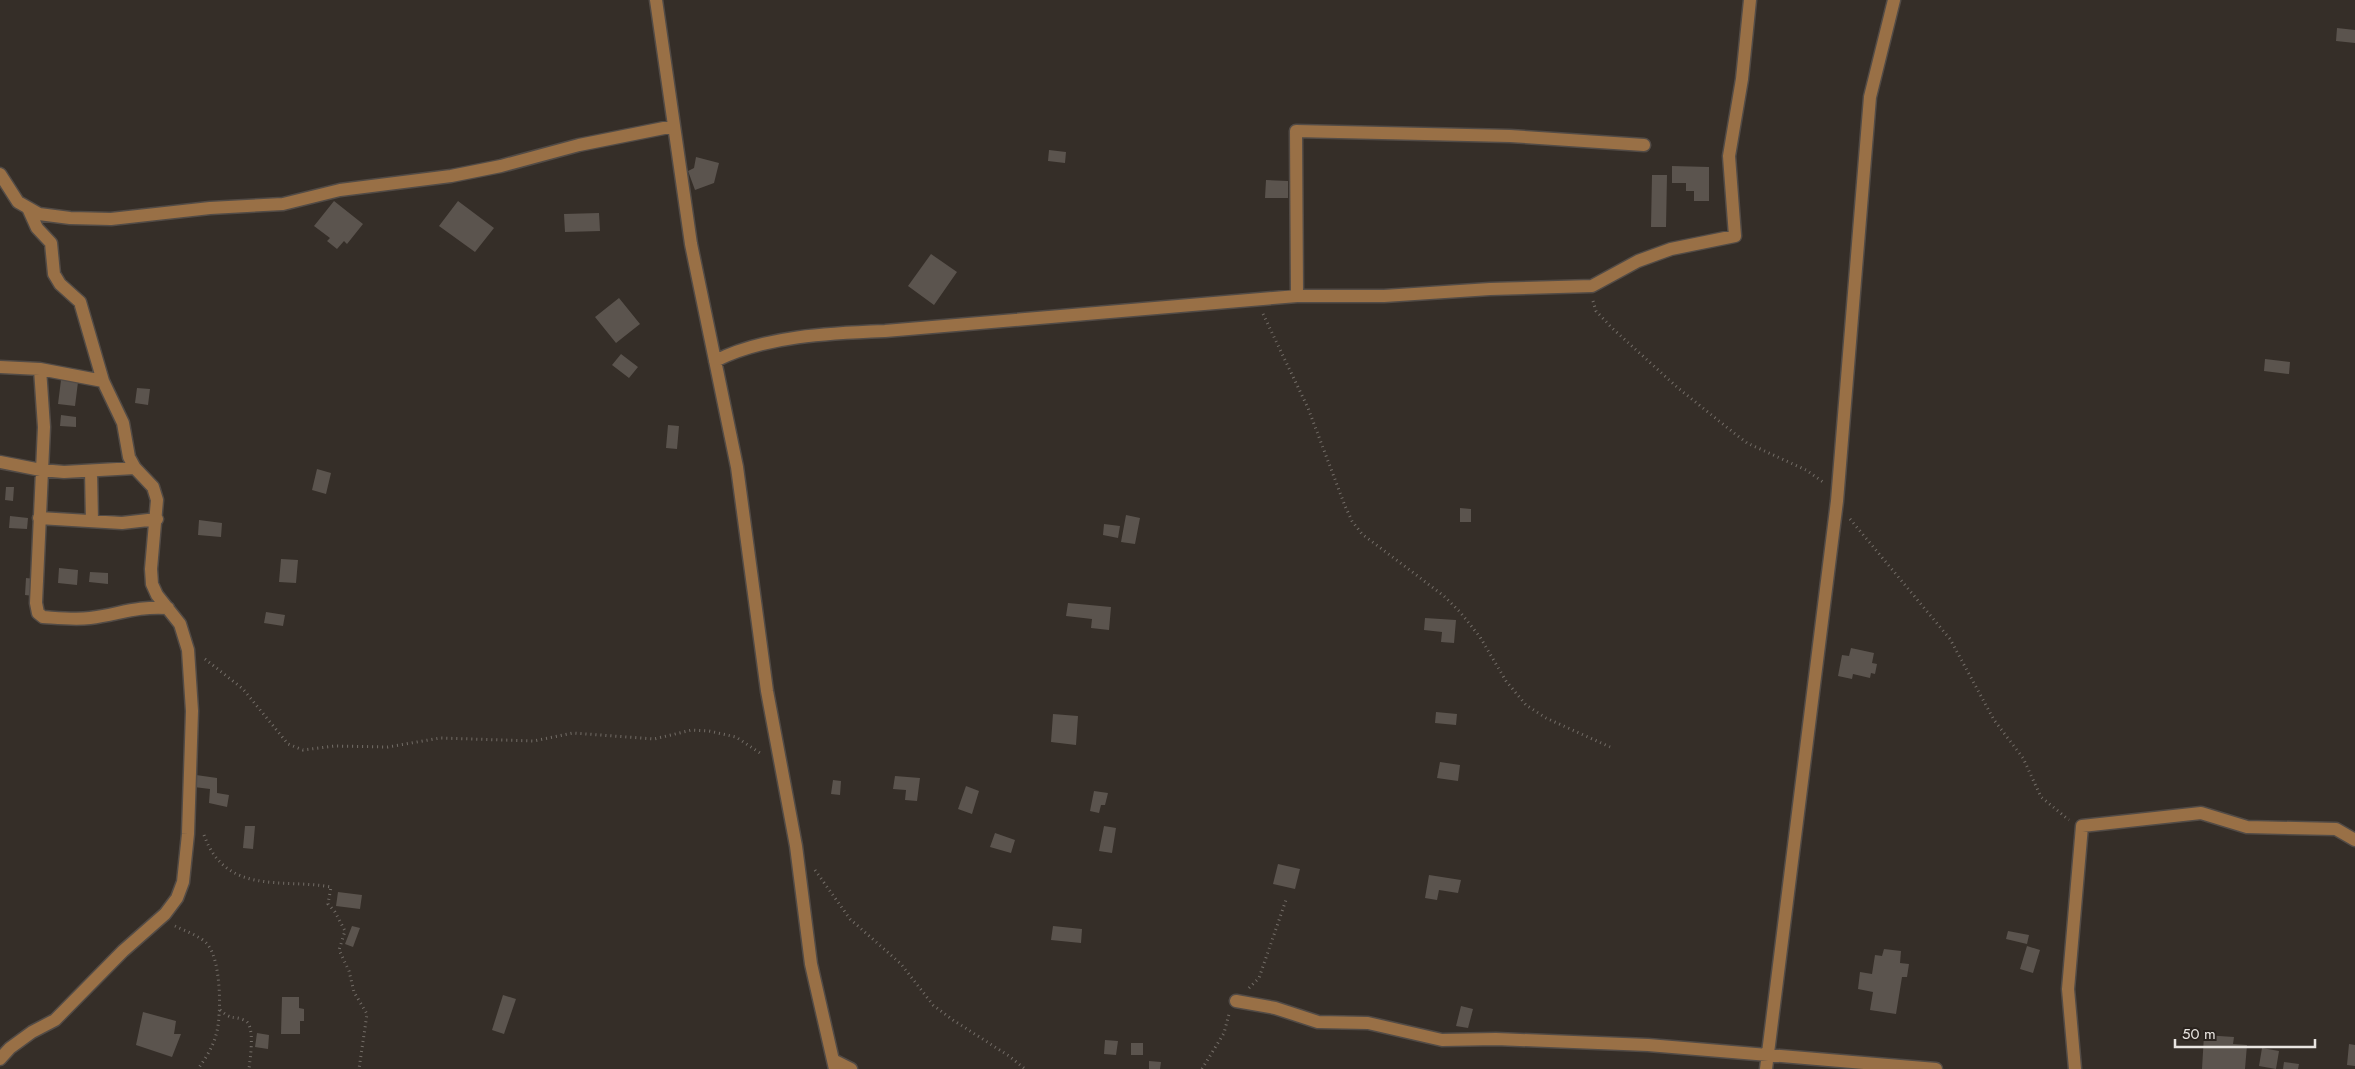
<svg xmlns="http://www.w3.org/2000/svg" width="2355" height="1069" viewBox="0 0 2355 1069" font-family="Jost,sans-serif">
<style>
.building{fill:#5b544e}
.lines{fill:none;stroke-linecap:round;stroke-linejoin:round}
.minor-casing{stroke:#524b46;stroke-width:15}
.path{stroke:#736d67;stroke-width:3;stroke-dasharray:1 4;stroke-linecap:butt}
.minor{stroke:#997046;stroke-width:12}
</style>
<rect width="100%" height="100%" fill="#352e28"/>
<path class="building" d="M 2337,28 L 2355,30 L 2355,43 L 2336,41 Z
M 1049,150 L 1066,152 L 1065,163 L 1048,161 Z
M 696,157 L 719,163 L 714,183 L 695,190 L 688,171 L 694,168 Z
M 1672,166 L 1709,167 L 1709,201 L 1694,201 L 1694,191 L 1686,191 L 1686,183 L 1672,183 Z
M 1652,175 L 1667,175 L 1666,227 L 1651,227 Z
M 1266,180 L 1288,181 L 1288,198 L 1265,198 Z
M 334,201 L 363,224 L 347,244 L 344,241 L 337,249 L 327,241 L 330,238 L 314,226 Z
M 458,201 L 494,228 L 475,252 L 439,226 Z
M 599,213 L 600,231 L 565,232 L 564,214 Z
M 931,254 L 957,272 L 934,305 L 908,286 Z
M 619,298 L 640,324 L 616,343 L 595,317 Z
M 621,354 L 638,367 L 629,378 L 612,365 Z
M 2265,359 L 2290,362 L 2289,374 L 2264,371 Z
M 61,380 L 78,382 L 75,406 L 58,404 Z
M 137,388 L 150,389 L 148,405 L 135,403 Z
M 61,415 L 76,417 L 76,427 L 60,426 Z
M 668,425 L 679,426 L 677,449 L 666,448 Z
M 317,469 L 331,473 L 326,494 L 312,490 Z
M 6,487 L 14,487 L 13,501 L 5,500 Z
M 1460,508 L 1471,509 L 1471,522 L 1460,522 Z
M 1126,515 L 1140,518 L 1135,544 L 1121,542 Z
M 10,516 L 28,518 L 27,529 L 9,528 Z
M 199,520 L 222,523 L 221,537 L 198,535 Z
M 1104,524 L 1120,526 L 1118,538 L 1103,535 Z
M 281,559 L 298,560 L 296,583 L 279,582 Z
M 59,568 L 78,570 L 77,585 L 58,583 Z
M 90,572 L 108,573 L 108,584 L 89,582 Z
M 26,578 L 35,579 L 34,596 L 25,595 Z
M 1068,603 L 1111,607 L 1109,630 L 1091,628 L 1092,619 L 1066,616 Z
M 266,612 L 285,615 L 283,626 L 264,623 Z
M 1425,618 L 1456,620 L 1454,643 L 1441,642 L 1442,632 L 1424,630 Z
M 1851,648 L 1874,653 L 1872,663 L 1877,664 L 1875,674 L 1871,673 L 1870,678 L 1853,674 L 1852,679 L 1838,676 L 1842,655 L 1849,656 Z
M 1436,712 L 1457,714 L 1456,725 L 1435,723 Z
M 1053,714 L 1078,716 L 1076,745 L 1051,742 Z
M 1440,762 L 1460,765 L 1458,781 L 1437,778 Z
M 196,775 L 217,778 L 217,793 L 229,795 L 227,807 L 209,803 L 210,789 L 194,787 Z
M 895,776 L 920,778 L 917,801 L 905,800 L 906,790 L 893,789 Z
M 833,780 L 841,781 L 840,795 L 831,794 Z
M 966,786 L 979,791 L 972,814 L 958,809 Z
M 1094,791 L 1108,793 L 1105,805 L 1101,805 L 1099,813 L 1090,811 Z
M 245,826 L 255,826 L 253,849 L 243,848 Z
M 1104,826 L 1116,828 L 1112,853 L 1099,851 Z
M 995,833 L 1015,840 L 1011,853 L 990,847 Z
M 1278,864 L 1300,869 L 1295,889 L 1273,884 Z
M 1429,875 L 1461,880 L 1458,893 L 1439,890 L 1437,900 L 1425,898 Z
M 338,892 L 362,895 L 360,909 L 336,906 Z
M 352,926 L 360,928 L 353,947 L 345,944 Z
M 1053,926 L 1082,929 L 1081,943 L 1051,940 Z
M 2008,931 L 2029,935 L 2027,944 L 2006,939 Z
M 2027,946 L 2040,950 L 2033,973 L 2020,969 Z
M 1884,949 L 1901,951 L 1900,963 L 1909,964 L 1907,977 L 1902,977 L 1896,1014 L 1870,1010 L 1873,992 L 1858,989 L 1860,972 L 1872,974 L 1875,955 L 1882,956 Z
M 503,995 L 516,999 L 504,1034 L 492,1030 Z
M 282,997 L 299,997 L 299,1008 L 304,1009 L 304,1021 L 300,1021 L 300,1034 L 281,1034 Z
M 1461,1006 L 1473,1009 L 1468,1028 L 1456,1026 Z
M 143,1012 L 176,1021 L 174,1034 L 181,1034 L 172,1057 L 136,1045 Z
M 257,1033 L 269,1035 L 268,1049 L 255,1047 Z
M 2204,1035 L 2234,1037 L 2233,1044 L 2247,1045 L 2245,1069 L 2202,1069 Z
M 1105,1040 L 1118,1041 L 1116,1055 L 1104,1054 Z
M 1131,1043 L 1143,1043 L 1143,1055 L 1131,1055 Z
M 2349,1044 L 2355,1045 L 2355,1066 L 2347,1065 Z
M 2262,1048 L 2279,1051 L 2276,1069 L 2259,1066 Z
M 1149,1061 L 1161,1062 L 1160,1069 L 1149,1069 Z
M 2284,1062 L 2299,1064 L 2298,1069 L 2283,1069 Z"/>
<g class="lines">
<defs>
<path id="minor" d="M 656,0 L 691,244 L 737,467 L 767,691 L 796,846 L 811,964 L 835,1069
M 0,174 L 18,202 L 39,214 L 70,218 L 111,219 L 210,208 L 283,204 L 340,190 L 451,176 L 501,166 L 579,145 L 674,126
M 1297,296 L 1296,131 L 1510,136 L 1644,145
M 715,361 C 764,336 830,333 885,331 L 1297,296 L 1384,296 L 1490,289 L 1592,286 L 1638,261 L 1671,249 L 1735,236 L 1729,156 L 1742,79 L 1750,0
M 0,367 L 40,369 L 103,381
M 40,369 L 44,427 L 36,603 L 38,613 L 43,617 C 58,618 75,620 90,618 C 120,614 136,606 168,608
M 0,462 L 41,470 L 64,472 L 135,468
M 91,471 L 92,521
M 39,518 L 122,523 L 157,519
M 1236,1001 L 1275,1008 L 1318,1022 L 1368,1023 L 1442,1040 L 1496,1039 L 1648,1045 L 1936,1069
M 0,1059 L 10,1048 L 32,1032 L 55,1020 L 123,951 L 165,914 L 177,898 L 183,882 L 188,834 L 192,711 L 188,650 L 180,624 L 157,595 L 152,584 L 151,569 L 157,500 L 153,487 L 135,468 L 129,457 L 123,423 L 103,381 L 80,302 L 60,284 L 54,274 L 51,243 L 37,228 L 28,208
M 833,1060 L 851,1069
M 1766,1069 L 1837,501 L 1870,97 L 1894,0
M 2075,1069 L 2068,989 L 2082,826 L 2201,813 L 2247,827 L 2336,829 L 2355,840"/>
</defs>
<use href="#minor" class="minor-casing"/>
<path class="path" d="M 1593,301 L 1596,311 L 1612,328 L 1678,388 L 1734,433 L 1747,443 L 1806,470 L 1823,482
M 1263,314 L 1308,408 L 1345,506 L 1352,521 L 1362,534 L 1444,596 L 1460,612 L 1480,637 L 1506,681 L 1526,705 L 1546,718 L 1610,747
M 1850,519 L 1950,639 L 1994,720 L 2023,758 L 2041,797 L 2069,820
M 205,659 L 243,689 L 288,744 L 303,750 L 335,746 L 388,747 L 440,738 L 534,741 L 573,733 L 654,739 L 692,730 L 709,731 L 736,737 L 763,755
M 204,835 C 226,896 282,878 331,887 L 328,904 L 335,912 L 345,931 L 339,950 L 349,971 L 354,992 L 367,1014 L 359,1069
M 815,870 L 850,919 L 901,964 L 933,1005 L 953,1020 L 1009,1056 L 1025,1069
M 175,926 C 185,931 201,936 208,945 C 221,961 222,1016 216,1035 C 213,1047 205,1059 198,1069
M 1249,988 L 1259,978 L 1287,897
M 220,1010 C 233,1021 231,1015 244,1020 C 256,1024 250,1059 249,1069
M 1202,1069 L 1224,1033 L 1229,1014"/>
<use href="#minor" class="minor"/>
</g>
<path d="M2175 1039v8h140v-8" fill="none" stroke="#e9e5e1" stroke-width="2.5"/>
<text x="2182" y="1039" font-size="15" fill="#e9e5e1" stroke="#2b241f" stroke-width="4" paint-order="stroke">50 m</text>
</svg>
